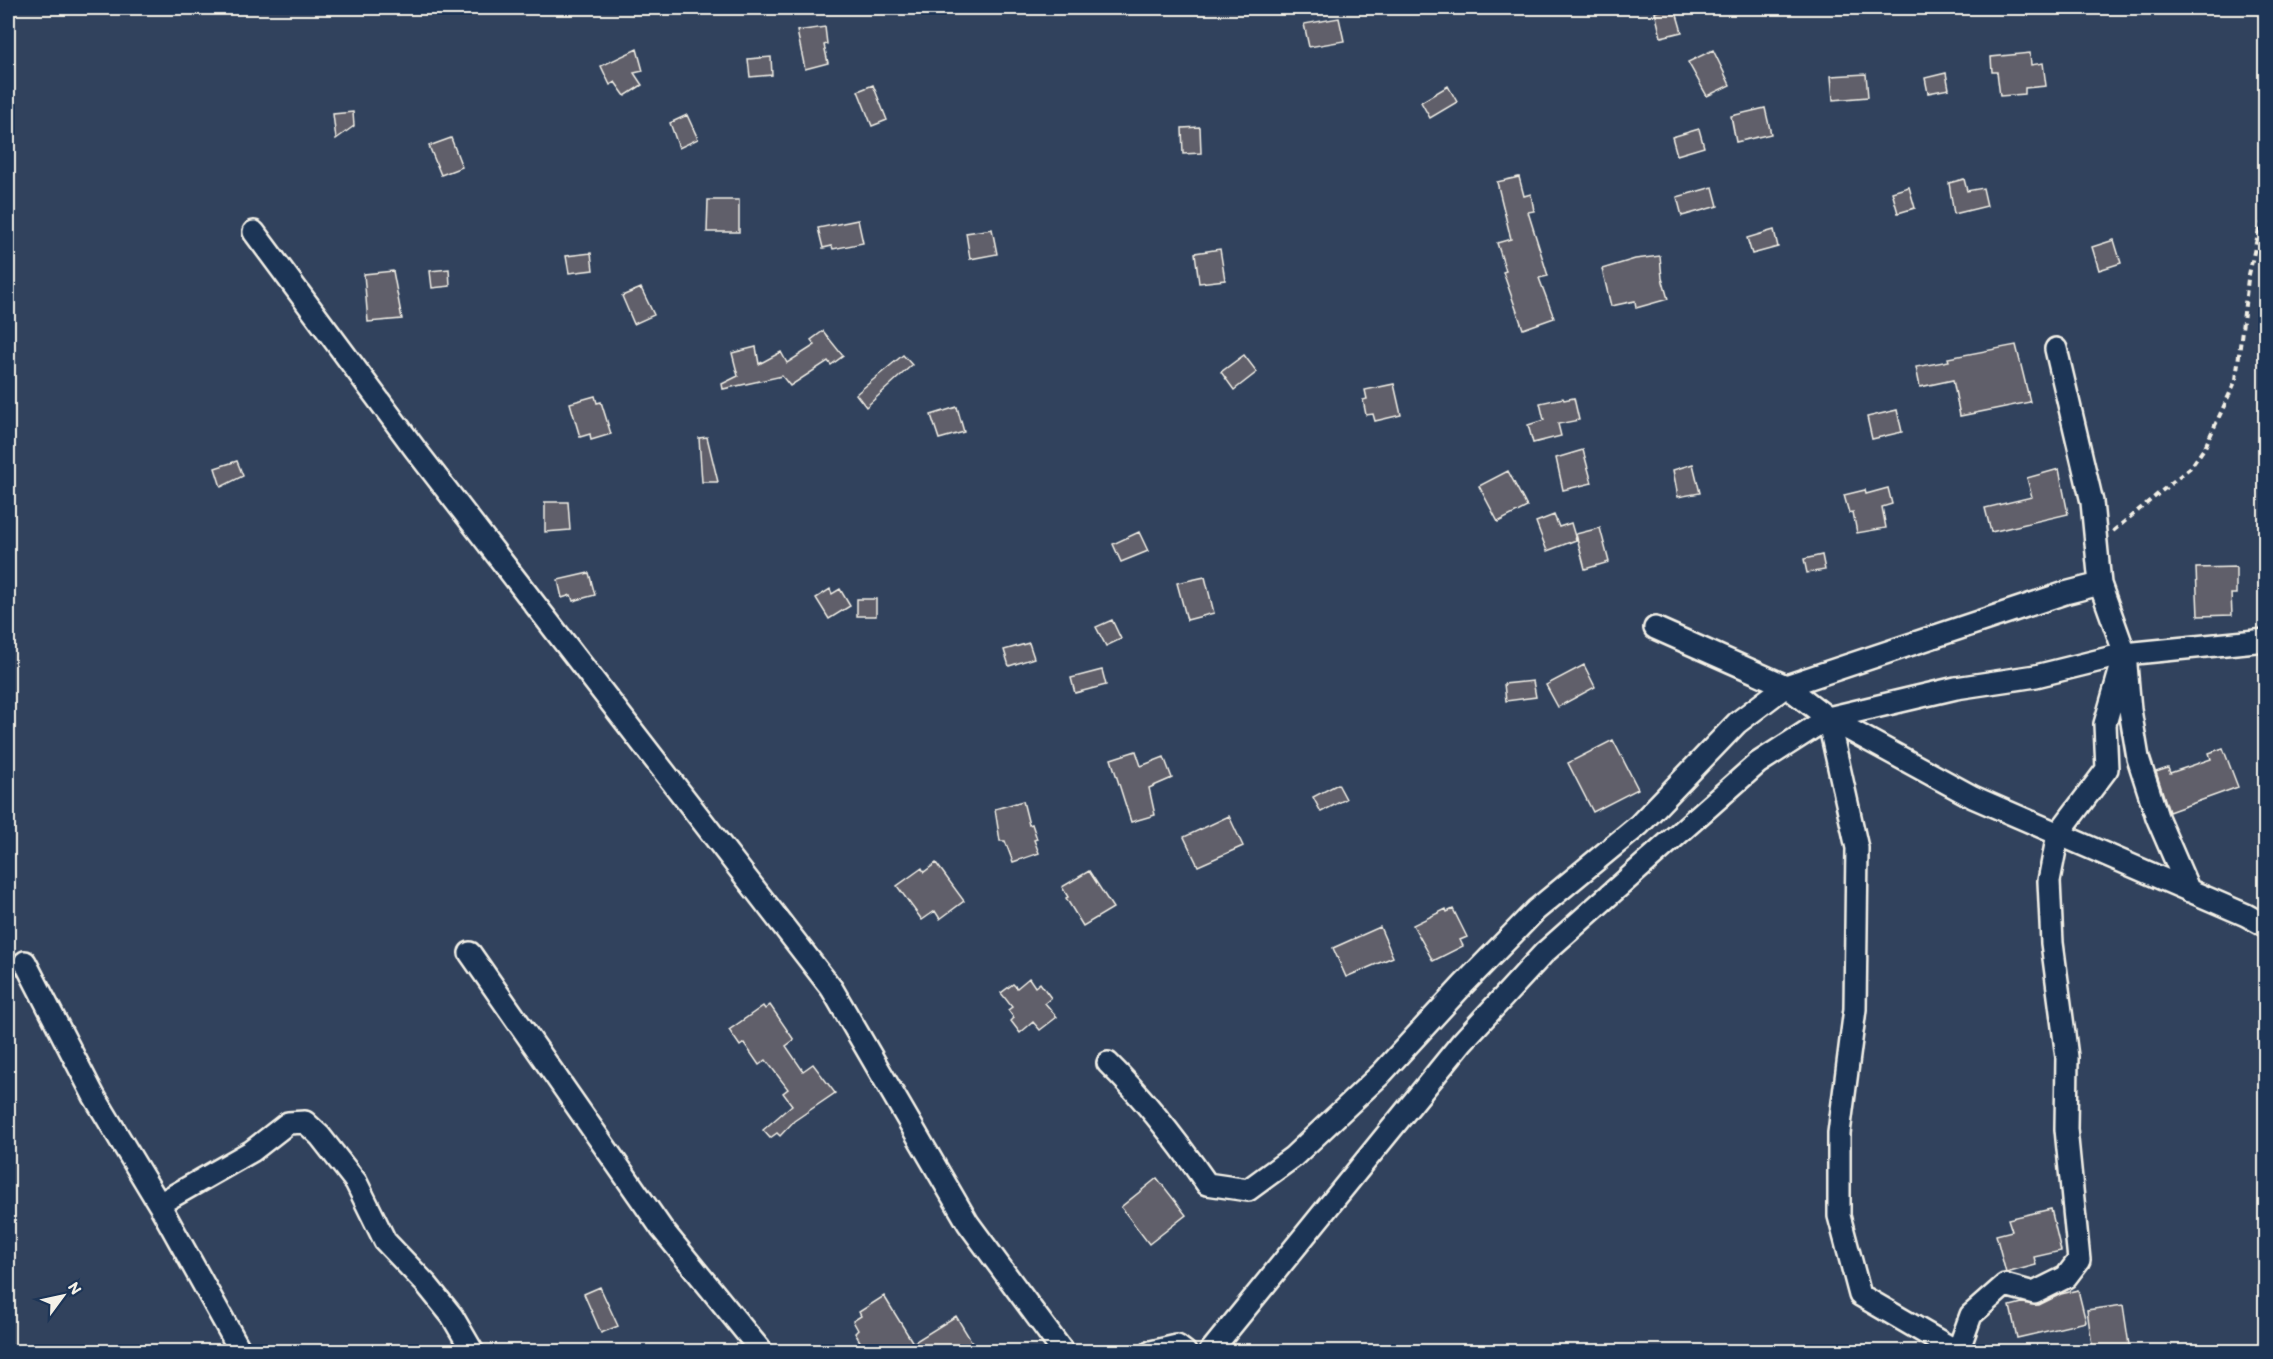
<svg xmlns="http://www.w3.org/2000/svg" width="2273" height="1359" viewBox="0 0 2273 1359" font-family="Itim,sans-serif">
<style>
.building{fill:#605f6a;stroke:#f4f1e8;stroke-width:1.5}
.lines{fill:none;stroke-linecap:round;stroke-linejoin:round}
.street-casing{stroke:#f4f1e8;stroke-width:26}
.path{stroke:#f4f1e8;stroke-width:4;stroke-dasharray:6 4.5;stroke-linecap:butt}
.street{stroke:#1d3557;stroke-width:21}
</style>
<rect width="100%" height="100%" fill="#31425d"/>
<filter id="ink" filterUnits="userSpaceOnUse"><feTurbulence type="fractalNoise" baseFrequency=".0167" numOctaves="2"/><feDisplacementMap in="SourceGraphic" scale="12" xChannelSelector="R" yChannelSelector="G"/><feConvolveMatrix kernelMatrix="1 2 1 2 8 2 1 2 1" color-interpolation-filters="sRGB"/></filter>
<g filter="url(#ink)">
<path class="building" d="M 1675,8 L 1682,32 L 1661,37 L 1655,12 Z
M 1339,18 L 1344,41 L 1309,47 L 1304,24 Z
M 825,27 L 827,44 L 824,45 L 828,63 L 805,69 L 797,31 Z
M 637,49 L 643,71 L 634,73 L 642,85 L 625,96 L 615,82 L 610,85 L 601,66 Z
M 1713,50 L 1730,85 L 1707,96 L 1688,62 Z
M 2030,53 L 2031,65 L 2043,63 L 2046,86 L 2025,88 L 2025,94 L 2000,96 L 1997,72 L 1992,72 L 1991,57 Z
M 771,57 L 772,75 L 750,77 L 748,59 Z
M 1946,73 L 1949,89 L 1928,93 L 1925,78 Z
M 1866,74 L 1868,97 L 1833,100 L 1831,76 Z
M 873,85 L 887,120 L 872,126 L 858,91 Z
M 1448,86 L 1457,102 L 1430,118 L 1421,102 Z
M 1765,108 L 1771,134 L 1736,142 L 1731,116 Z
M 353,112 L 354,126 L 336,139 L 333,114 Z
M 687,115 L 698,139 L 679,148 L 670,123 Z
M 1200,127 L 1201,153 L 1183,154 L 1182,128 Z
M 1699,129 L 1704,147 L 1677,155 L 1672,137 Z
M 451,138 L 462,167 L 441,175 L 429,146 Z
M 1519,177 L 1524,196 L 1531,194 L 1534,211 L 1528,212 L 1548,276 L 1539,278 L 1554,318 L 1523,329 L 1503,272 L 1506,271 L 1497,243 L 1511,239 L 1497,182 Z
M 1964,179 L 1967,191 L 1983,188 L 1987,206 L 1954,214 L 1949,183 Z
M 1713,187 L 1718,206 L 1682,216 L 1677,197 Z
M 1909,187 L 1915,208 L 1898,213 L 1892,192 Z
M 708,200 L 739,200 L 739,232 L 707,232 Z
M 858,220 L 863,243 L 833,249 L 832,246 L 823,248 L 818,228 Z
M 992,229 L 997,254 L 970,259 L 966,233 Z
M 1774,230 L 1778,247 L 1752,254 L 1747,238 Z
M 2114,240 L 2121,263 L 2099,270 L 2092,247 Z
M 1220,249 L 1225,280 L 1199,283 L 1195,253 Z
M 591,253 L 593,270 L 569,273 L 566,256 Z
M 1660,256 L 1662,278 L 1668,299 L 1636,308 L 1635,301 L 1611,306 L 1602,269 L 1635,259 Z
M 449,269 L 450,286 L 432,288 L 430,271 Z
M 393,271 L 402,319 L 368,322 L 364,274 Z
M 641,288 L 654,315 L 634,324 L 622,296 Z
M 823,331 L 843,356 L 831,365 L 828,361 L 790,386 L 782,376 L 723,389 L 722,384 L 738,376 L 732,353 L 756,347 L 759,364 L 781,352 L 787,363 L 815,345 L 811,340 Z
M 2016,345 L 2030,402 L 1960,416 L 1953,380 L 1920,387 L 1916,367 L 1949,361 L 1948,358 Z
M 903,355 L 912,365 L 866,407 L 856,394 Z
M 1244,355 L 1257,372 L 1234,390 L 1221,372 Z
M 1394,384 L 1401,415 L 1375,421 L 1373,414 L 1366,415 L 1363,400 L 1367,399 L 1365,390 Z
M 595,396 L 597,403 L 601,402 L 611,434 L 591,440 L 590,434 L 580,437 L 570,403 Z
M 1563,398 L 1564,400 L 1574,398 L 1579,420 L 1558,424 L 1561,436 L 1533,443 L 1528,425 L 1544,420 L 1540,403 Z
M 957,407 L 964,432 L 939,439 L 931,415 Z
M 1897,410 L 1902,432 L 1872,439 L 1867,417 Z
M 707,437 L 718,482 L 702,482 L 699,438 Z
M 1583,450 L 1592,483 L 1563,490 L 1556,458 Z
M 237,461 L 243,476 L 221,487 L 215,468 Z
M 1693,464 L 1700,493 L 1678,497 L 1673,470 Z
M 2059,469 L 2068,514 L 1991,532 L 1985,508 L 2032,497 L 2027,478 Z
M 1508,471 L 1527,507 L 1498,522 L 1479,486 Z
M 1888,488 L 1892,504 L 1882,507 L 1886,528 L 1857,533 L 1853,512 L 1849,513 L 1844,495 L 1865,490 L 1866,494 Z
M 545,502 L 568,502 L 570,530 L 545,532 Z
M 1554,515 L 1559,527 L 1571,523 L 1576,540 L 1547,551 L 1536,522 Z
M 1600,528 L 1609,562 L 1585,569 L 1576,534 Z
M 1139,532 L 1148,551 L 1121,562 L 1113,544 Z
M 1822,555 L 1825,570 L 1807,573 L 1804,559 Z
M 2236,567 L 2236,594 L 2231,594 L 2232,615 L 2198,616 L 2196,568 Z
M 589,573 L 595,595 L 573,601 L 571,595 L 562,598 L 558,580 Z
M 1205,577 L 1214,613 L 1187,620 L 1177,583 Z
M 830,589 L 832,594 L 840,589 L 850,606 L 829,619 L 816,598 Z
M 857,599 L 876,599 L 876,616 L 857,616 Z
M 1112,620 L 1121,639 L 1106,646 L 1096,627 Z
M 1029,643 L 1034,658 L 1009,666 L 1004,650 Z
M 1584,665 L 1595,687 L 1558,707 L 1546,685 Z
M 1102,670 L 1106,685 L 1075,693 L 1071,678 Z
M 1533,681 L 1536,697 L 1506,701 L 1504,684 Z
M 1613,740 L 1638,789 L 1593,812 L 1568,763 Z
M 2223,748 L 2238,787 L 2169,812 L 2156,772 L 2168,768 L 2170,773 L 2211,759 L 2209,753 Z
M 1136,751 L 1141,766 L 1164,757 L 1172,778 L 1149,788 L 1155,815 L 1131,822 L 1111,759 Z
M 1338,784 L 1346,799 L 1321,812 L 1313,797 Z
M 1023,801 L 1029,825 L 1032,824 L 1037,839 L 1034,840 L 1039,853 L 1013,862 L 1005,841 L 1000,841 L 995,809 Z
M 1229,816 L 1243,846 L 1198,866 L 1184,837 Z
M 936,863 L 964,901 L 940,919 L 935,911 L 922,920 L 897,886 L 922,868 L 924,872 Z
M 1089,871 L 1113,908 L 1083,926 L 1066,898 L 1068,897 L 1062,887 Z
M 1446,909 L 1447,912 L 1453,909 L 1467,937 L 1460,940 L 1463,946 L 1433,961 L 1413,925 Z
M 1380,927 L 1393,957 L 1346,977 L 1333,948 Z
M 1029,978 L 1035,987 L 1040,983 L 1051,998 L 1045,1003 L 1057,1017 L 1040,1030 L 1033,1022 L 1020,1033 L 1011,1021 L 1014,1018 L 1008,1010 L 1012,1007 L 1001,993 L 1013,984 L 1017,988 Z
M 770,1005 L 794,1040 L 786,1046 L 803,1071 L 813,1064 L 835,1093 L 794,1121 L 780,1136 L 777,1133 L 770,1138 L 763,1130 L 792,1105 L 783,1093 L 788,1089 L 766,1060 L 759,1065 L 744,1043 L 740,1046 L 729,1030 L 763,1006 L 765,1009 Z
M 1157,1178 L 1186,1215 L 1149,1244 L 1121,1207 Z
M 2051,1209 L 2061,1251 L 2034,1257 L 2036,1265 L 2006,1273 L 1996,1235 L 2012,1231 L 2008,1219 Z
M 600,1287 L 618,1326 L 601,1333 L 584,1294 Z
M 2078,1290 L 2086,1322 L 2017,1338 L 2010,1306 L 2022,1303 L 2039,1305 L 2061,1294 Z
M 884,1296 L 913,1343 L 956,1316 L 978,1352 L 866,1352 L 855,1333 L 858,1330 L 853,1321 L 861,1316 L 859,1312 Z
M 2123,1305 L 2130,1352 L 2093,1352 L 2087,1310 Z"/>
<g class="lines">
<defs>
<path id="street" d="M 254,232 L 415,449 L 832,989 L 968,1223 L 1063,1352
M 2056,349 L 2092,502 L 2100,584 L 2125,654 L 2130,710 L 2138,758 L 2157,817 L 2189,891
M 1655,628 L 1786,686 L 1828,718 L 1973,797 L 2246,915 L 2266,926
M 1828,718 L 1857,848 L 1855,1009 L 1839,1133 L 1839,1216 L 1860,1295 L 1958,1352
M 470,953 L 662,1229 L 762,1352
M 25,962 L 94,1096 L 159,1204 L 241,1352
M 1108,1063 C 1146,1100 1177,1141 1207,1184 L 1248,1190 L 1293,1157 L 1381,1074 L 1463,985 L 1536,910 L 1639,825 L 1737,723 L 1786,686 L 2065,593 L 2100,584
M 159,1204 L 252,1151 L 288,1123 L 305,1122 L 320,1136 L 356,1182 L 385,1241 L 427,1285 L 452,1316 L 473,1352
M 1958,1351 L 1971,1315 L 2005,1285 L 2034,1293 L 2066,1277 L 2079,1260 L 2066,1129 L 2067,1057 L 2052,943 L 2049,881 L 2058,834 L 2107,769 L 2105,724 L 2125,654
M 1151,1352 L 1177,1346 L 1185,1352
M 1210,1352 L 1462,1042 L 1544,953 L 1758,763 L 1828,718 L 1956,688 L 2036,676 L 2125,654 L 2266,640"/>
</defs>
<use href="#street" class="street-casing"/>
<path class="path" d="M 2113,531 L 2191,467 L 2205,447 L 2236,380 L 2248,279 L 2260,225 L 2266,222"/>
<use href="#street" class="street"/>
</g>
</g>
<rect width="2273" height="1359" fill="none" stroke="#1d3557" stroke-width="30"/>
<rect x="15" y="15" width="2243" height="1329" fill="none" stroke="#f4f1e8" stroke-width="2" filter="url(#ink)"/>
<g transform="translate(63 1296) rotate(57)" stroke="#1d3557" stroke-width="4.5" paint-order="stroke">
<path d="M0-4.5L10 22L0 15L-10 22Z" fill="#f4f1e8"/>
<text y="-9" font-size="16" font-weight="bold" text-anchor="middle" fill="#f4f1e8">N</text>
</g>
</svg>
